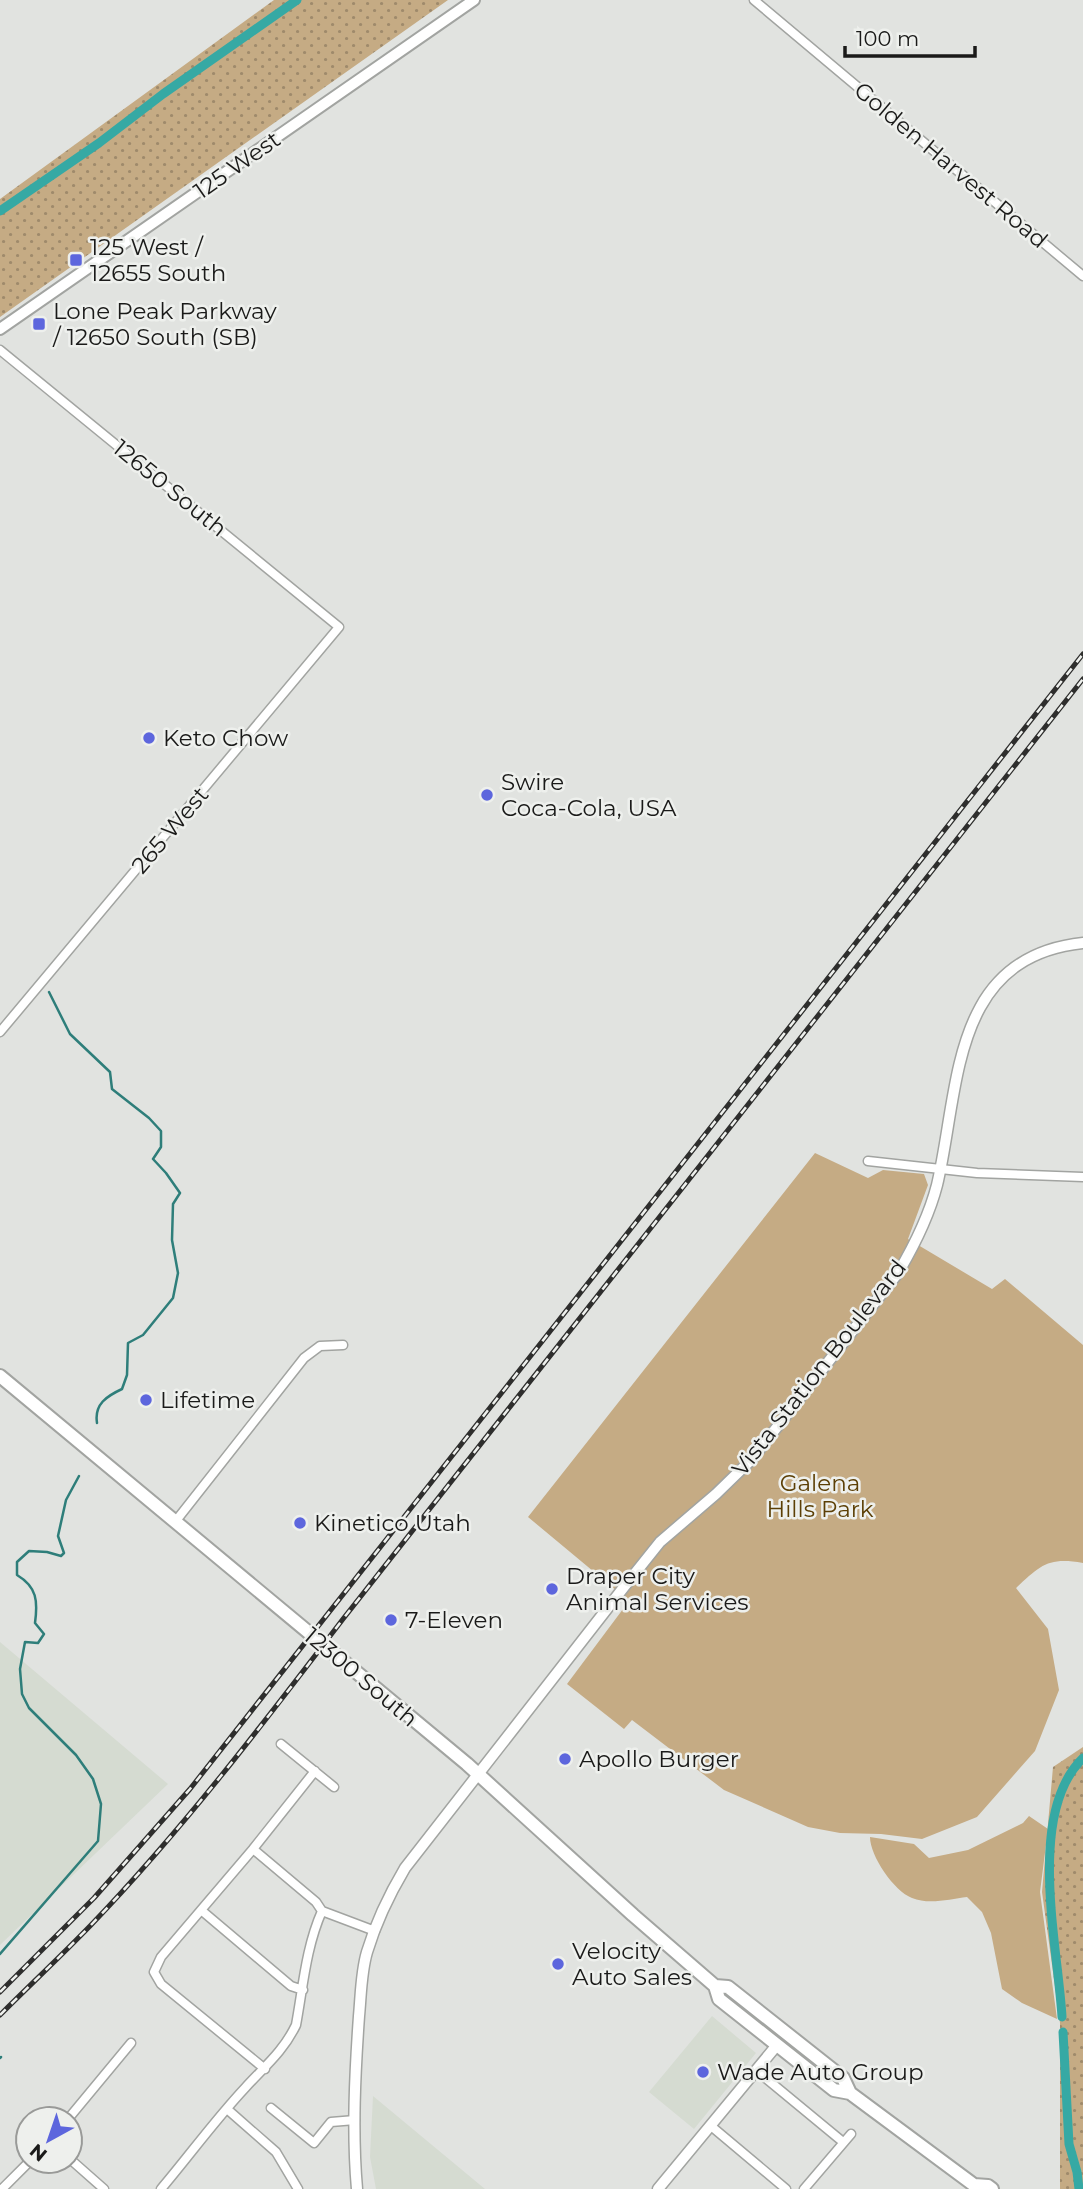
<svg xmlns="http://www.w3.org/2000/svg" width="1083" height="2189" viewBox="0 0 1083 2189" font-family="Montserrat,sans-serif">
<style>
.built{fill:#d5dbd1}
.grass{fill:url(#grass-dots)}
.green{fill:#c5ab84}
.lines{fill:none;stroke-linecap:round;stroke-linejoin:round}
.stream{stroke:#2e7e7a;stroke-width:2.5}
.canal{stroke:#36a9a4;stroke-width:9}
.minor-casing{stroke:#a2a4a1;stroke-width:11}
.tertiary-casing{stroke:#a2a4a1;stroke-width:13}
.secondary-casing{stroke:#a2a4a1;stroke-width:14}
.primary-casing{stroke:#a2a4a1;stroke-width:16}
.minor{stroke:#fff;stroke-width:8}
.tertiary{stroke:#fff;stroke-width:10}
.secondary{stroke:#fff;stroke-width:10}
.primary{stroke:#fff;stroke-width:12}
.rail-casing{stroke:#2e2e2d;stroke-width:5}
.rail{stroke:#eef0ed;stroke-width:2.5;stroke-dasharray:8;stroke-linecap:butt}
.poi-dot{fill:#5d66dd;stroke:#eef0ed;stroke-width:2.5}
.labels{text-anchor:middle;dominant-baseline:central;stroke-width:5;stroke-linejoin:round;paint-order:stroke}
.street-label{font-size:23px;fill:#1a1a19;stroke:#eef0ed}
.poi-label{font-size:23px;fill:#1a1a19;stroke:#eef0ed;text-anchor:start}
.park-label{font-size:23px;fill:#5c3f05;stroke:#eef0ed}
</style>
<defs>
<pattern id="grass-dots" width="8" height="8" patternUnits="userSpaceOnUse" patternTransform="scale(1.75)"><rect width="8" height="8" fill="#c5ab84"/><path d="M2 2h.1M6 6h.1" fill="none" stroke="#9f8a6b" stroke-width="1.8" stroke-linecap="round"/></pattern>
</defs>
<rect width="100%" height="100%" fill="#e1e3e0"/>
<path class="built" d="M 0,1642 L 168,1784 L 0,1945 Z
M 712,2016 L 756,2053 L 694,2129 L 649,2092 Z
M 373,2096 L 485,2189 L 376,2189 L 370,2157 Z"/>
<path class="grass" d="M 274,0 L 448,0 L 0,317 L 0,199 Z
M 1083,1747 L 1083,2189 L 1060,2189 L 1060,2023 L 1042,1892 L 1053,1767 Z"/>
<path class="green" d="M 815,1153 L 868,1178 L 883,1170 L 924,1174 L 928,1185 L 908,1239 L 992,1289 L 1005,1279 L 1083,1345 L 1083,1563 C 1048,1557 1041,1565 1016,1588 L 1048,1629 L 1059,1690 L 1035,1751 L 977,1817 L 922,1839 L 881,1834 L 840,1833 L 808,1827 L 724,1790 L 632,1720 L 624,1729 L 567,1684 L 629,1601 L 528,1517 Z
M 1029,1816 L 1048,1829 L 1040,1892 L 1057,2019 L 1022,2003 L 1002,1989 L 991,1933 L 982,1912 L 967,1897 C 950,1899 929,1905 912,1898 C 894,1891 870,1856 870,1837 L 914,1844 L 929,1858 L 968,1850 L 1023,1823 Z"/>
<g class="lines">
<path class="stream" d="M 49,992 L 70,1034 L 110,1072 L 112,1089 L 149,1118 L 161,1131 L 161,1147 L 153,1159 L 166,1173 L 180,1193 L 173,1204 L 172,1240 L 178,1273 L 173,1298 L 143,1335 L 128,1343 L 127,1375 L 122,1389 C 107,1396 94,1404 97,1423
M 0,1954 L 98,1841 L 101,1804 L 93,1779 L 76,1755 L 29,1708 L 22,1694 L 20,1669 L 25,1642 L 38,1643 L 44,1634 L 35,1623 C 38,1601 37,1587 17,1575 L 17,1562 L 29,1551 L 47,1552 L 61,1556 L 64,1553 L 58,1536 L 66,1500 L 79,1476
M 0,2058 L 1,2057"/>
<path class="canal" d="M 0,211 L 99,143 L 163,94 L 297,0
M 1062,2017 C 1058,1946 1026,1813 1083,1758
M 1063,2032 L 1069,2144 L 1077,2172 L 1079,2189"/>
<defs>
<path id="minor" d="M 754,0 L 1083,276
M 0,350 L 339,627 L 0,1032
M 868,1161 L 977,1173 L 1083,1177
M 175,1522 L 304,1358 L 320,1346 L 343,1345
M 281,1744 L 334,1787
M 253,1849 L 316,1902 L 322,1911 L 375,1931
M 201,1910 L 291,1986 L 303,1990
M 265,2069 L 161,1984 L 154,1972 L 161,1957 L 253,1849 L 315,1771
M 757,2071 L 843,2142
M 271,2108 L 314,2143 L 331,2122 L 355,2120
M 227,2109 L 276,2152 L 298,2189
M 68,2119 L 131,2043
M 711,2126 L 786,2189
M 70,2159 L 104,2189
M 2,2189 L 30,2161
M 161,2189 C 189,2156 215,2120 245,2088 C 264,2067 283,2052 296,2025 C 303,1987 306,1947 322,1911
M 804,2189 L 851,2134"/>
<path id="tertiary" d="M 357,2189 C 352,2132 355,2073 359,2016 C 361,1995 361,1972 367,1952 C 376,1922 389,1895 405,1868 L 624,1587 L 660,1542 L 716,1494 L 752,1459 L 898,1273 C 914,1246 929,1216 937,1185 C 960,1088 950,957 1083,943
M 658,2189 L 777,2045"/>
<path id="secondary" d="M 0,329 L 474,0"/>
<path id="primary" d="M 0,1376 L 467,1764 L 633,1915 L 715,1986 L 719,1999 L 834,2090 L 850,2093 L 974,2185
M 715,1986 L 728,1987 L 843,2078 L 850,2093
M 974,2185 L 988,2186 L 992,2189"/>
</defs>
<use href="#minor" class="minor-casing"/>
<use href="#tertiary" class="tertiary-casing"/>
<use href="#secondary" class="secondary-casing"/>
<use href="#primary" class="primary-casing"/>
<use href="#minor" class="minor"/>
<use href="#tertiary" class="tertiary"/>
<use href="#secondary" class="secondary"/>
<use href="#primary" class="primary"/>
<defs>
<path id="rail" d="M 0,1992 L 94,1898 L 190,1789 L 1083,654
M 0,2015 C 30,1985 61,1956 91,1925 C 182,1830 263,1724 343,1619 L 1083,679"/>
</defs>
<use href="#rail" class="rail-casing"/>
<use href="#rail" class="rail"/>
</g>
<g class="poi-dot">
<rect x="69" y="253" width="14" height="14" rx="3.5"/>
<rect x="32" y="317" width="14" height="14" rx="3.5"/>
<circle cx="149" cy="738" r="7"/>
<circle cx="487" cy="795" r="7"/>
<circle cx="146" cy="1400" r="7"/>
<circle cx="300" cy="1523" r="7"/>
<circle cx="552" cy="1589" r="7"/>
<circle cx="391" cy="1620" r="7"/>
<circle cx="565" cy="1759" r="7"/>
<circle cx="558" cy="1964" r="7"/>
<circle cx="703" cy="2072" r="7"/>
</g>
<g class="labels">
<g class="street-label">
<text transform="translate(237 165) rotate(-35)">125 West</text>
<text transform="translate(951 165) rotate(40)">Golden Harvest Road</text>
<text transform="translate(170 488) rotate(39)">12650 South</text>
<text transform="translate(170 830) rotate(-50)">265 West</text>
<text transform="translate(819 1368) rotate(-52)">Vista Station Boulevard</text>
<text transform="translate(361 1677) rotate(40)">12300 South</text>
</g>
<g class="poi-label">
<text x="90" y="247">125 West /<tspan x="90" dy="26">12655 South</tspan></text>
<text x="53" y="311">Lone Peak Parkway<tspan x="53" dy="26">/ 12650 South (SB)</tspan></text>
<text x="163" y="738">Keto Chow</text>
<text x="501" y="782">Swire<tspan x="501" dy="26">Coca-Cola, USA</tspan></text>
<text x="160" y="1400">Lifetime</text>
<text x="314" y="1523">Kinetico Utah</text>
<text x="566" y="1576">Draper City<tspan x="566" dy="26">Animal Services</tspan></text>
<text x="405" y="1620">7-Eleven</text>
<text x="579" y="1759">Apollo Burger</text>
<text x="572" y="1951">Velocity<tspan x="572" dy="26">Auto Sales</tspan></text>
<text x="717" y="2072">Wade Auto Group</text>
</g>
<g class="park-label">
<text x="820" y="1483">Galena<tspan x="820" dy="26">Hills Park</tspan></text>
</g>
</g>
<g transform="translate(49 2140) rotate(220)"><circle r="33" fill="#eef0ed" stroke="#999a98" stroke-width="2"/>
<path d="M0-5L12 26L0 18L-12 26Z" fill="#5d66dd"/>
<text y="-10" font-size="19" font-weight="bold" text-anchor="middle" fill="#1a1a19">N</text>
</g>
<path d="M845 46v10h130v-10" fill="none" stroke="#1a1a19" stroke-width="3.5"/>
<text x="856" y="46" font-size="21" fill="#1a1a19" stroke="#eef0ed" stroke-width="5" paint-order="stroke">100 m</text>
</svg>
